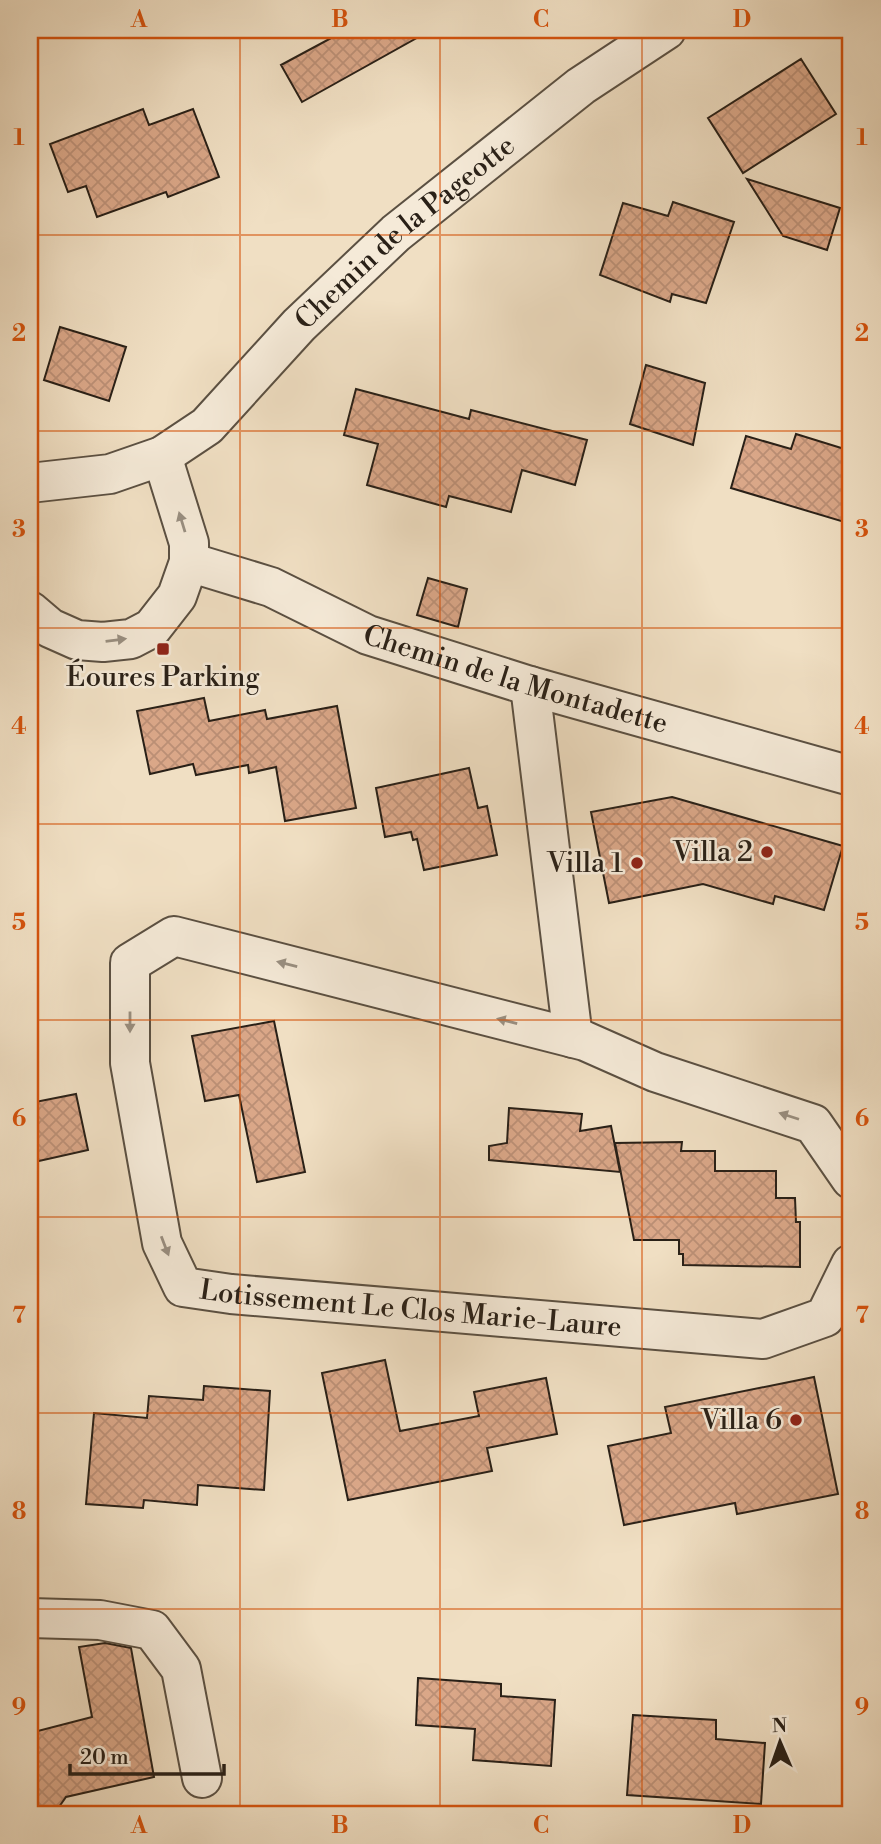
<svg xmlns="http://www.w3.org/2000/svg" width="881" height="1844" viewBox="0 0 881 1844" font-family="'Libre Bodoni',serif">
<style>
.building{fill:url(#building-cross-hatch);stroke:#292017;stroke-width:2}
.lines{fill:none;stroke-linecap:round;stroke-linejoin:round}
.minor-casing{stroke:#5b5042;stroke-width:42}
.tertiary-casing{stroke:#5b5042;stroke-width:42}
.minor{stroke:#f5ead8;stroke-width:38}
.tertiary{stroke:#f5ead8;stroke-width:38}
.oneway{fill:#998f81}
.grid{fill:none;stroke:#d5530d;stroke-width:2;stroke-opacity:0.55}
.poi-dot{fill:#8f2418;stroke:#f5ead8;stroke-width:2.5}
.labels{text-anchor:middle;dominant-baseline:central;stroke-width:5;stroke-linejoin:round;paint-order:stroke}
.street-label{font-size:28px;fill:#292017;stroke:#f5ead8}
.poi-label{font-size:28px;fill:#292017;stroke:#f5ead8;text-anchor:end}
.neatline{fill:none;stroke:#d5530d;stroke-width:2.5}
.grid-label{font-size:23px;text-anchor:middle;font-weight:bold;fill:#d5530d}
</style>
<defs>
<pattern id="building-cross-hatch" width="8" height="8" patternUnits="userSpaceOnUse" patternTransform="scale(1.75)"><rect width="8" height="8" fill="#daa788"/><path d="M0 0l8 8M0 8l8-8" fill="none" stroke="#bb8f75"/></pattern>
</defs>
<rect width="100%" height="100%" fill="#f0dfc3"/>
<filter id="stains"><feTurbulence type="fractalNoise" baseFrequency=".00286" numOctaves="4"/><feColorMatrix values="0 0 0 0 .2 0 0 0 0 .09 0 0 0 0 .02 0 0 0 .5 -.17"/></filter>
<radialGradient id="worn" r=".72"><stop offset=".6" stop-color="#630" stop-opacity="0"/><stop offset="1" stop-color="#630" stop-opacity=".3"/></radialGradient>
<path class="building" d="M 346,30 L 431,30 L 302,102 L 281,65 Z
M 801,59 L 836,114 L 743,173 L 708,118 Z
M 143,109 L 149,125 L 193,109 L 219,177 L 168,197 L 166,192 L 97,217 L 86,186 L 68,192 L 50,144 Z
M 747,179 L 840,208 L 827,250 L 783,236 Z
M 673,202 L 734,222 L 706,303 L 672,294 L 670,302 L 600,275 L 623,203 L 668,216 Z
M 60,327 L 126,347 L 109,401 L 44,380 Z
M 646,365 L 705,383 L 693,445 L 630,424 Z
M 356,389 L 469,419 L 471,410 L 587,440 L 575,485 L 522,470 L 511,512 L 449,496 L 446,507 L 367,485 L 378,444 L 344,435 Z
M 796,434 L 851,451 L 851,524 L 731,488 L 746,436 L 791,449 Z
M 428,578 L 467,589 L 458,627 L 417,615 Z
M 204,698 L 209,721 L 265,710 L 267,719 L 337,706 L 356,808 L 285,821 L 276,767 L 249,773 L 248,765 L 196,775 L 193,764 L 150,774 L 137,711 Z
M 469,768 L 478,808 L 487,806 L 497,855 L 424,870 L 417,839 L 413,840 L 411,832 L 385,837 L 376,788 Z
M 672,797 L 843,846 L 824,910 L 775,896 L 773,904 L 703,884 L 609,903 L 591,812 Z
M 274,1021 L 305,1172 L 257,1182 L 239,1095 L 205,1101 L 192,1036 Z
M 76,1094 L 88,1150 L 30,1163 L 30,1103 Z
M 509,1108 L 582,1114 L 580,1131 L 611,1126 L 620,1172 L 489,1160 L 489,1146 L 507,1143 Z
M 682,1142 L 681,1151 L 715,1151 L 715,1171 L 776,1171 L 776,1198 L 795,1198 L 796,1222 L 800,1222 L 800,1267 L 683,1265 L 683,1254 L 679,1254 L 679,1240 L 634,1240 L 615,1143 Z
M 385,1360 L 400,1431 L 479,1416 L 474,1392 L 546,1378 L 557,1434 L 487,1448 L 492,1471 L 348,1500 L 322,1373 Z
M 814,1377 L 838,1494 L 737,1514 L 735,1503 L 624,1525 L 608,1446 L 671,1433 L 665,1407 Z
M 204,1386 L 270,1391 L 264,1490 L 198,1485 L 197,1505 L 144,1500 L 143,1508 L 86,1504 L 94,1413 L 147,1418 L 149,1396 L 203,1400 Z
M 105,1643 L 131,1648 L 154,1777 L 66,1797 L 54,1814 L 30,1814 L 30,1733 L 92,1717 L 79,1647 Z
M 418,1678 L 501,1684 L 501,1696 L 555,1700 L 551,1766 L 473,1760 L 475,1729 L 416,1725 Z
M 633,1715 L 716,1720 L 716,1739 L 765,1743 L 761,1804 L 627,1795 Z"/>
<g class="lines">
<defs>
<g id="minor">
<path id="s1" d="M 189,562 L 271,587 L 368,635 L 530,686 L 851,776"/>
<path d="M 30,611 L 50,628 L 77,640 L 103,642 L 131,639 L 152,628 L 177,596 L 189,562 L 189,543 L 162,456"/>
<path d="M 530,686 L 573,1038"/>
<path id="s2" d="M 851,1179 L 813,1124 L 655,1072 L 585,1041 L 174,936 L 130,963 L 130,1063 L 162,1243 L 183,1287 L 231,1294 L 763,1339 L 825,1317 L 851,1264"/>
<path d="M 30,1618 L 100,1620 L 152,1630 L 181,1669 L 202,1778"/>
</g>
<g id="tertiary">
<path id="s3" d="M 30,483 L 110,474 L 162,456 L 207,426 L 299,325 L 396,233 L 581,86 L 666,30"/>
</g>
</defs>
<use href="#minor" class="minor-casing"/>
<use href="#tertiary" class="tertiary-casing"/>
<use href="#minor" class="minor"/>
<use href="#tertiary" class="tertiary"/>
</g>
<defs><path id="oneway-solid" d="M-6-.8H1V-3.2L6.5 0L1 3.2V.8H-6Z" transform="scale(1.75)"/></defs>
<g class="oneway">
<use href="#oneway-solid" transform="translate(182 522) rotate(-107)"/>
<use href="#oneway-solid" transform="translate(116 640) rotate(-7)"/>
<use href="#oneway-solid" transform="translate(287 964) rotate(-166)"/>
<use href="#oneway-solid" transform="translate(507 1021) rotate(-166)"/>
<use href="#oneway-solid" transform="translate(130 1022) rotate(90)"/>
<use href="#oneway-solid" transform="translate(789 1116) rotate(-162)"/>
<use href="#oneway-solid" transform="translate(165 1246) rotate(69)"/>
</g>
<path class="grid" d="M 240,30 L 240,1814M 440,30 L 440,1814M 642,30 L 642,1814M 30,235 L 851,235M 30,431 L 851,431M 30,628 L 851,628M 30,824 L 851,824M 30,1020 L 851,1020M 30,1217 L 851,1217M 30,1413 L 851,1413M 30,1609 L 851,1609"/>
<g class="poi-dot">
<rect x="156" y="642" width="14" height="14" rx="3.5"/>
<circle cx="767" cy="852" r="7"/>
<circle cx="637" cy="863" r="7"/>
<circle cx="796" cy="1420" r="7"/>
</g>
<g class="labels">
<g class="street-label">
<text stroke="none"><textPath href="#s3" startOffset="467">Chemin de la Pageotte</textPath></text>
<text stroke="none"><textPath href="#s1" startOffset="348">Chemin de la Montadette</textPath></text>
<text stroke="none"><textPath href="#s2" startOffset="1346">Lotissement Le Clos Marie-Laure</textPath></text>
</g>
<g class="poi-label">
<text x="163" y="677" text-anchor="middle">Éoures Parking</text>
<text x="753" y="852">Villa 2</text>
<text x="623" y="863">Villa 1</text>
<text x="782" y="1420">Villa 6</text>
</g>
</g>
<rect width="881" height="1844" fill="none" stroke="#f0dfc3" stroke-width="77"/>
<g transform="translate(780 1742) rotate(358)" stroke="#f5ead8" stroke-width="5" paint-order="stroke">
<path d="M0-5L12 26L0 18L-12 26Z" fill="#292017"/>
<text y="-10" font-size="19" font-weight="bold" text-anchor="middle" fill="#292017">N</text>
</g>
<path d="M70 1764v10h154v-10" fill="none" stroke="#292017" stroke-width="3.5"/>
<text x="80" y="1764" font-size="21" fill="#292017" stroke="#f5ead8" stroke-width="5" paint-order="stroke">20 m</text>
<rect x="38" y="38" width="804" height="1768" class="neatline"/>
<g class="grid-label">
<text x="139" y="27">A</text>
<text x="340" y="27">B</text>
<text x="541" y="27">C</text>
<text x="742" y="27">D</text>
<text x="19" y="145">1</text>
<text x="862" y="145">1</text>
<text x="19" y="341">2</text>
<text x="862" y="341">2</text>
<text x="19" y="537">3</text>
<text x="862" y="537">3</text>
<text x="19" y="734">4</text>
<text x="862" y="734">4</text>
<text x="19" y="930">5</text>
<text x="862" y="930">5</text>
<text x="19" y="1126">6</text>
<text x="862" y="1126">6</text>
<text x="19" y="1323">7</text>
<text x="862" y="1323">7</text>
<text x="19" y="1519">8</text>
<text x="862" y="1519">8</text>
<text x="19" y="1715">9</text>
<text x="862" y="1715">9</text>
<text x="139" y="1833">A</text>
<text x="340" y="1833">B</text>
<text x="541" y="1833">C</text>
<text x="742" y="1833">D</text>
</g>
<rect width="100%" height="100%" filter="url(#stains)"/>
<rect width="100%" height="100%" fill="url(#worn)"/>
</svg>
